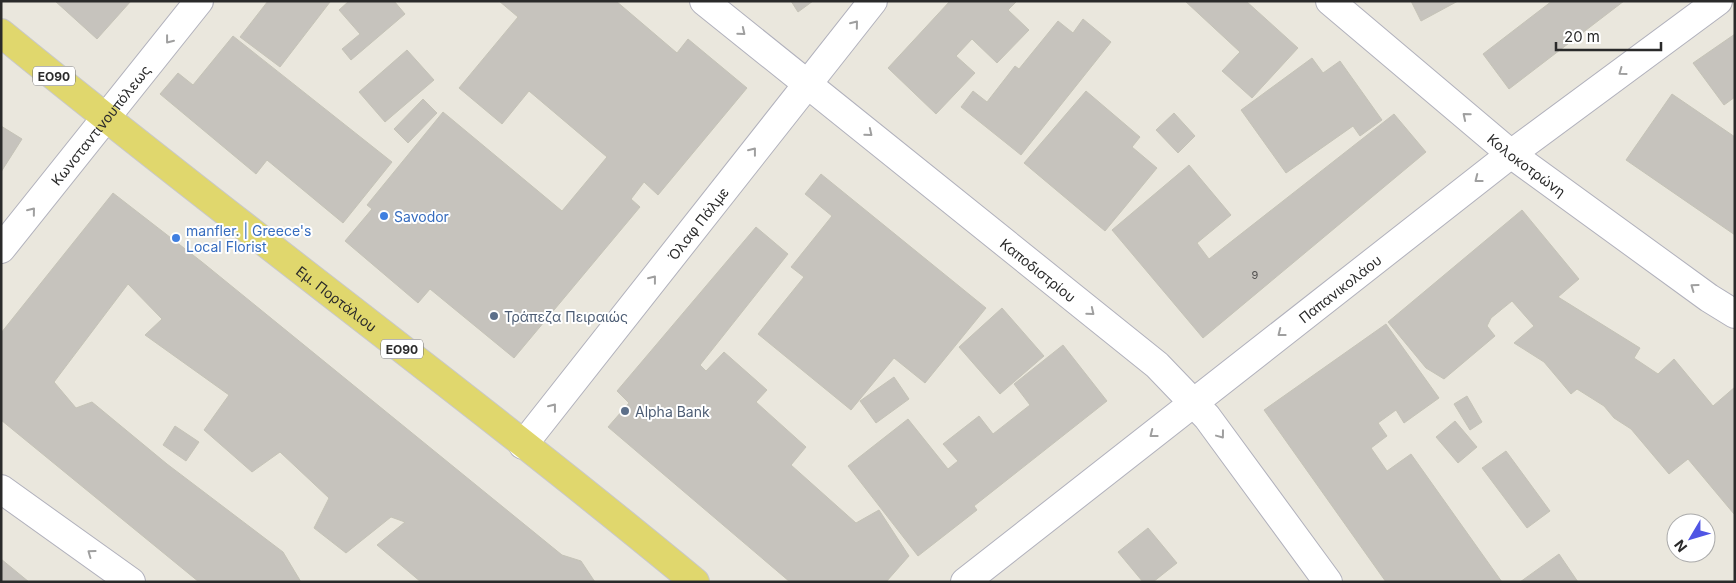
<svg xmlns="http://www.w3.org/2000/svg" width="1736" height="583" viewBox="0 0 1736 583" font-family="Inter,sans-serif">
<style>
.building{fill:#c6c3bd;stroke:#c5c3b7}
.lines{fill:none;stroke-linecap:round;stroke-linejoin:round}
.minor-casing{stroke:#b1b1bc;stroke-width:30}
.major-casing{stroke:#c8c8c8;stroke-width:30}
.minor{stroke:#fff;stroke-width:28}
.major{stroke:#e0d76d;stroke-width:28}
.oneway{stroke:#9f9f9f}
.shop-dot{fill:#3f7fe0;stroke:#fff;stroke-width:2}
.service-dot{fill:#5c6f8a;stroke:#fff;stroke-width:2}
.labels{text-anchor:middle;dominant-baseline:central;stroke-width:4;stroke-linejoin:round;paint-order:stroke}
.number-label{font-size:11px;fill:#51504f}
.shield{fill:#fff;stroke:#6a6a6a;stroke-width:1}
.shield-label{font-size:12px;font-weight:bold;fill:#2a2a2a}
.street-label{font-size:14px;fill:#2a2a2a;stroke:#fff}
.shop-label{font-size:14px;fill:#366cbe;stroke:#fff;text-anchor:start}
.service-label{font-size:14px;fill:#4e5e75;stroke:#fff;text-anchor:start}
</style>
<rect width="100%" height="100%" fill="#eae7dd"/>
<path class="building" d="M 55,1 L 131,1 L 97,39 Z
M 268,1 L 330,2 L 280,67 L 240,37 Z
M 349,1 L 394,1 L 405,14 L 351,60 L 342,49 L 360,34 L 339,10 Z
M 499,1 L 616,1 L 677,53 L 688,39 L 747,88 L 658,195 L 644,182 L 631,199 L 640,207 L 514,358 L 430,289 L 418,303 L 345,241 L 372,209 L 367,205 L 443,112 L 562,211 L 607,157 L 529,91 L 502,124 L 459,88 L 518,17 Z
M 791,1 L 813,1 L 798,12 Z
M 950,1 L 1017,1 L 1008,10 L 1029,30 L 997,63 L 972,39 L 956,56 L 975,73 L 936,114 L 888,68 Z
M 1185,1 L 1246,1 L 1298,48 L 1252,98 L 1222,71 L 1240,52 Z
M 1411,1 L 1458,1 L 1421,21 Z
M 1552,1 L 1624,1 L 1509,89 L 1483,54 Z
M 1083,19 L 1111,42 L 1021,155 L 961,107 L 973,91 L 987,102 L 1015,66 L 1019,69 L 1058,21 L 1073,33 Z
M 1735,34 L 1735,97 L 1724,105 L 1693,63 Z
M 233,36 L 392,162 L 343,223 L 267,160 L 256,174 L 160,94 L 178,73 L 193,85 Z
M 407,50 L 434,80 L 385,122 L 359,92 Z
M 1312,58 L 1323,73 L 1340,61 L 1382,120 L 1360,136 L 1353,126 L 1286,173 L 1241,110 Z
M 1086,91 L 1140,137 L 1132,147 L 1157,168 L 1105,231 L 1024,163 Z
M 1672,94 L 1735,137 L 1735,235 L 1626,160 Z
M 423,99 L 437,113 L 408,143 L 394,129 Z
M 1174,113 L 1195,136 L 1178,153 L 1156,130 Z
M 1394,114 L 1426,152 L 1203,338 L 1112,230 L 1189,165 L 1231,215 L 1197,243 L 1209,259 Z
M 1,126 L 22,139 L 1,172 Z
M 821,174 L 986,308 L 925,383 L 894,358 L 851,410 L 758,334 L 804,277 L 791,267 L 832,216 L 805,194 Z
M 113,193 L 202,262 L 562,555 L 581,561 L 595,582 L 421,582 L 377,545 L 405,522 L 391,517 L 346,553 L 314,528 L 329,498 L 280,452 L 252,472 L 204,430 L 229,395 L 145,335 L 162,319 L 128,284 L 54,382 L 76,408 L 92,402 L 167,464 L 283,552 L 301,582 L 199,582 L 1,420 L 1,333 Z
M 1522,210 L 1579,279 L 1558,297 L 1640,348 L 1634,358 L 1658,374 L 1674,359 L 1713,406 L 1735,387 L 1734,514 L 1688,459 L 1669,474 L 1631,429 L 1614,418 L 1604,406 L 1577,389 L 1571,394 L 1544,362 L 1514,343 L 1534,326 L 1512,301 L 1491,318 L 1487,326 L 1495,336 L 1444,379 L 1426,368 L 1388,322 Z
M 756,227 L 788,254 L 700,365 L 706,371 L 724,352 L 767,390 L 756,402 L 806,447 L 791,465 L 856,523 L 879,510 L 909,556 L 886,582 L 790,582 L 608,427 L 629,403 L 617,391 Z
M 1002,308 L 1044,356 L 1000,394 L 959,347 Z
M 1386,324 L 1439,398 L 1404,423 L 1396,410 L 1378,423 L 1387,436 L 1371,448 L 1387,471 L 1411,454 L 1502,582 L 1386,582 L 1264,410 Z
M 1063,345 L 1107,401 L 974,506 L 977,510 L 918,556 L 848,466 L 908,419 L 948,469 L 958,461 L 943,444 L 979,416 L 993,434 L 1030,405 L 1014,384 Z
M 894,377 L 909,399 L 876,423 L 860,401 Z
M 1467,396 L 1482,422 L 1470,430 L 1454,404 Z
M 1455,421 L 1477,447 L 1458,463 L 1436,437 Z
M 175,426 L 199,442 L 186,461 L 163,445 Z
M 1506,451 L 1550,511 L 1527,528 L 1482,468 Z
M 1148,528 L 1177,563 L 1153,582 L 1143,582 L 1118,552 Z
M 1559,554 L 1578,582 L 1520,582 Z
M 1,559 L 29,582 L 1,582 Z"/>
<g class="lines">
<defs>
<g id="minor">
<path id="s1" d="M 704,1 L 1157,365 L 1207,417 L 1328,582"/>
<path id="s2" d="M 1330,1 L 1511,154 L 1709,298 L 1735,314"/>
<path id="s3" d="M 1,249 L 199,1"/>
<path id="s4" d="M 523,445 L 873,1"/>
<path d="M 1,489 L 131,582"/>
<path id="s5" d="M 965,582 L 1511,154 L 1718,1"/>
</g>
<g id="major">
<path id="s6" d="M 1,33 C 229,220 468,394 695,582"/>
</g>
</defs>
<use href="#minor" class="minor-casing"/>
<use href="#major" class="major-casing"/>
<use href="#minor" class="minor"/>
<use href="#major" class="major"/>
</g>
<defs><path id="oneway-chevron" d="M-2-3.5L2.5 0L-2 3.5" fill="none" stroke-width="1.6" stroke-linecap="round" stroke-linejoin="round" transform="scale(1.25)"/></defs>
<g class="oneway">
<use href="#oneway-chevron" transform="translate(855 24) rotate(-51)"/>
<use href="#oneway-chevron" transform="translate(742 32) rotate(39)"/>
<use href="#oneway-chevron" transform="translate(169 40) rotate(128)"/>
<use href="#oneway-chevron" transform="translate(1622 72) rotate(144)"/>
<use href="#oneway-chevron" transform="translate(1466 116) rotate(-140)"/>
<use href="#oneway-chevron" transform="translate(869 133) rotate(39)"/>
<use href="#oneway-chevron" transform="translate(753 151) rotate(-52)"/>
<use href="#oneway-chevron" transform="translate(1478 179) rotate(142)"/>
<use href="#oneway-chevron" transform="translate(32 211) rotate(-51)"/>
<use href="#oneway-chevron" transform="translate(653 279) rotate(-52)"/>
<use href="#oneway-chevron" transform="translate(1694 287) rotate(-144)"/>
<use href="#oneway-chevron" transform="translate(1091 312) rotate(39)"/>
<use href="#oneway-chevron" transform="translate(1281 333) rotate(142)"/>
<use href="#oneway-chevron" transform="translate(553 407) rotate(-52)"/>
<use href="#oneway-chevron" transform="translate(1153 434) rotate(142)"/>
<use href="#oneway-chevron" transform="translate(1221 435) rotate(53)"/>
<use href="#oneway-chevron" transform="translate(91 553) rotate(-144)"/>
</g>
<g class="shop-dot">
<circle cx="384" cy="216" r="5"/>
<circle cx="176" cy="238" r="5"/>
</g>
<g class="service-dot">
<circle cx="494" cy="316" r="5"/>
<circle cx="625" cy="411" r="5"/>
</g>
<g class="labels">
<g class="number-label">
<text x="1255" y="275">9</text>
</g>
<g class="shield">
<rect x="33" y="66.5" width="42" height="19" rx="4"/>
<rect x="381" y="339.5" width="42" height="19" rx="4"/>
</g>
<g class="shield-label">
<text x="54" y="76">ΕΟ90</text>
<text x="402" y="349">ΕΟ90</text>
</g>
<g class="street-label">
<text stroke="none"><textPath href="#s3" startOffset="159">Κωνσταντινουπόλεως</textPath></text>
<text stroke="none"><textPath href="#s2" startOffset="256">Κολοκοτρώνη</textPath></text>
<text stroke="none"><textPath href="#s4" startOffset="282">Όλαφ Πάλμε</textPath></text>
<text stroke="none"><textPath href="#s1" startOffset="429">Καποδιστρίου</textPath></text>
<text stroke="none"><textPath href="#s5" startOffset="476">Παπανικολάου</textPath></text>
<text stroke="none"><textPath href="#s6" startOffset="428">Εμ. Πορτάλιου</textPath></text>
</g>
<g class="shop-label">
<text x="394" y="216">Savodor</text>
<text x="186" y="230">manfler. | Greece's<tspan x="186" dy="16">Local Florist</tspan></text>
</g>
<g class="service-label">
<text x="504" y="316">Τράπεζα Πειραιώς</text>
<text x="635" y="411">Alpha Bank</text>
</g>
</g>
<rect width="1736" height="583" fill="none" stroke="#2a2a2a" stroke-width="5"/>
<g transform="translate(1691 538) rotate(232)"><circle r="24" fill="#ffffff" stroke="#aaaaaa"/>
<path d="M0-4L9 19L0 12L-9 19Z" fill="#5055e4"/>
<text y="-8" font-size="14" font-weight="bold" text-anchor="middle" fill="#2a2a2a">N</text>
</g>
<path d="M1556 42v8h105v-8" fill="none" stroke="#2a2a2a" stroke-width="2.5"/>
<text x="1564" y="42" font-size="15" fill="#2a2a2a" stroke="#ffffff" stroke-width="4" paint-order="stroke">20 m</text>
</svg>
